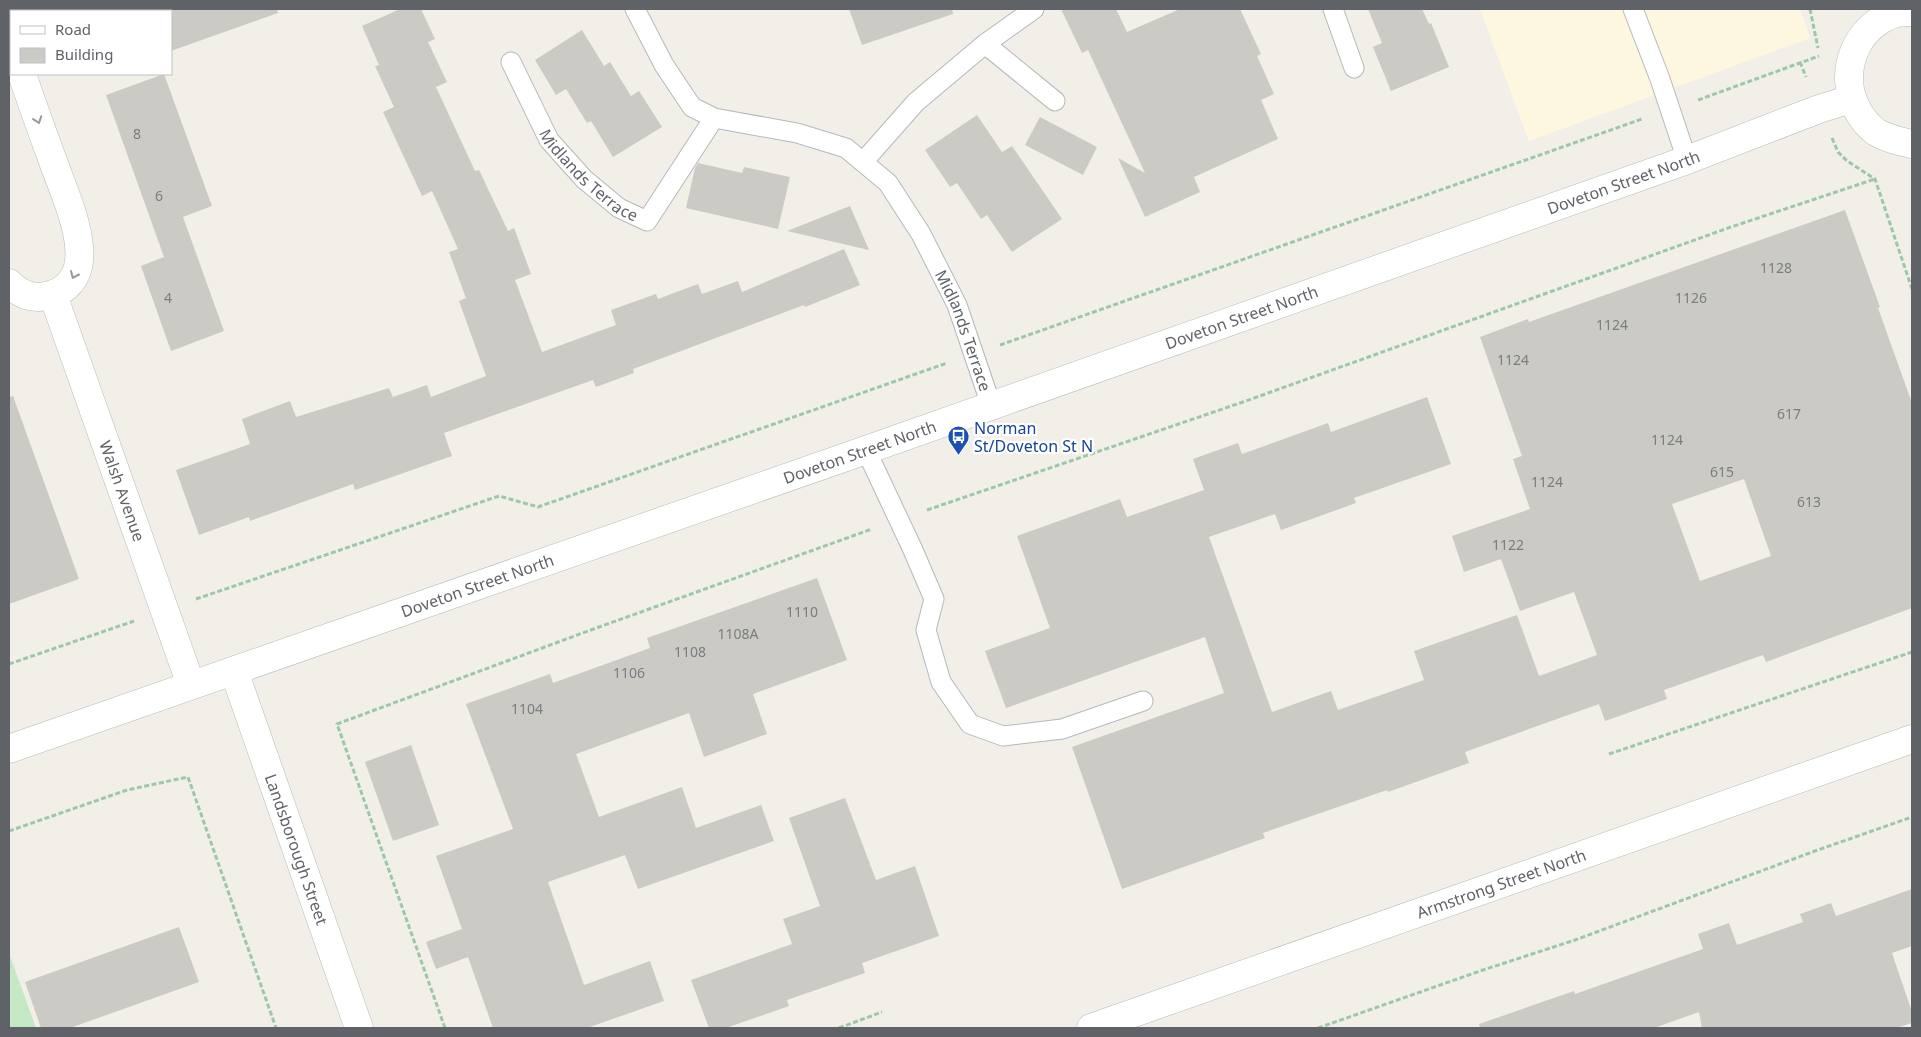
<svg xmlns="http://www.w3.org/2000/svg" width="1921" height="1037" viewBox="0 0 1921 1037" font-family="'Noto Sans',sans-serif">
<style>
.commercial{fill:#fef7e0}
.green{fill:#c5e8c5}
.building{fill:#cccac5;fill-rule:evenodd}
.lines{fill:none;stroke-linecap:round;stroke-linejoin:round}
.service-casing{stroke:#b5b8bc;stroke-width:21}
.minor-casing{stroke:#b5b8bc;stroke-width:29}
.secondary-casing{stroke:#b6babf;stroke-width:29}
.path{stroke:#9cc7a9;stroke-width:3;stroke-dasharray:5 2.5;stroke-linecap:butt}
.service{stroke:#fff;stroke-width:19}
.minor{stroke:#fff;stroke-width:28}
.secondary{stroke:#fff;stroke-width:28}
.oneway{stroke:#979a9d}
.labels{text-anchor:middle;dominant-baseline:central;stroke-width:4.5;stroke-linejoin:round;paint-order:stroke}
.number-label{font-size:14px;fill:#7a7d7f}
.street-label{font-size:16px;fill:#5f6368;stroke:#fff}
.transit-label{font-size:16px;fill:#164399;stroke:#fff;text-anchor:start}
</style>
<rect width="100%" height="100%" fill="#f1efe8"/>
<path class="commercial" d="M 1480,9 L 1800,9 L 1810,38 L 1529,141 Z"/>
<path class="green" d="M 9,953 L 36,1028 L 9,1028 Z"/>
<path class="building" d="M 171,9 L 277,9 L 278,13 L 171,51 Z
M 400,9 L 421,9 L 435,39 L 428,42 L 447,82 L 436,87 L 475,171 L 479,170 L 508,231 L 514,228 L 531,274 L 515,280 L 542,352 L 616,325 L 611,310 L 656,294 L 658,299 L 698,284 L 702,294 L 738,281 L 742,292 L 844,249 L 860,285 L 805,307 L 804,305 L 633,369 L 634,373 L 596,387 L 593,380 L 444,433 L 452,456 L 355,490 L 353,484 L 250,521 L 249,517 L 199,535 L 176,470 L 250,444 L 242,419 L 290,401 L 296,417 L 389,388 L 393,397 L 427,385 L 431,397 L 486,376 L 459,301 L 466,298 L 449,252 L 458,249 L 432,191 L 422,196 L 383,112 L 394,107 L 375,66 L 379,65 L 362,26 Z
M 849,9 L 952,9 L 953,14 L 862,45 Z
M 1061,9 L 1116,9 L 1127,32 L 1180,9 L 1240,9 L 1261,54 L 1257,56 L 1274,94 L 1261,100 L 1278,139 L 1194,177 L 1200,192 L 1145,217 L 1118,158 L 1145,173 L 1088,50 L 1082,53 Z
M 1368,9 L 1422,9 L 1429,24 L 1431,23 L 1449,67 L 1391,91 L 1373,47 L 1382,43 Z
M 582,30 L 604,66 L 610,62 L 631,96 L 639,91 L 662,127 L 613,157 L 591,121 L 587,123 L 566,89 L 556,95 L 535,60 Z
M 164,74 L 212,206 L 183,217 L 224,331 L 171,351 L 141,266 L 164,257 L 106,95 Z
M 977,115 L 1002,152 L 1012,146 L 1062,219 L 1012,252 L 987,215 L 981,219 L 957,183 L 950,187 L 925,150 Z
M 1040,117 L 1097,147 L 1083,175 L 1025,145 Z
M 698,163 L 742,173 L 744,167 L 790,177 L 778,229 L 686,208 L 695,168 Z
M 850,206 L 869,250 L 787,231 Z
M 1845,210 L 1880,307 L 1878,308 L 1912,403 L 1912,608 L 1766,662 L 1763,655 L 1664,690 L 1667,699 L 1605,721 L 1599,704 L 1465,752 L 1469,763 L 1388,792 L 1387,790 L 1263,833 L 1265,838 L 1122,889 L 1072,747 L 1224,693 L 1205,637 L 1006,708 L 985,651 L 1050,628 L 1017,536 L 1120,499 L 1127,517 L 1204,490 L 1193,459 L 1238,443 L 1242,454 L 1328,423 L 1331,432 L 1427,397 L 1451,464 L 1354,498 L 1356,503 L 1281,530 L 1275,514 L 1209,537 L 1272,712 L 1331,691 L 1338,710 L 1424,680 L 1414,651 L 1517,615 L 1539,676 L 1597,655 L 1574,592 L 1520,611 L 1501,559 L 1464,572 L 1452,536 L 1530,509 L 1513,459 L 1522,456 L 1480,337 L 1528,319 L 1529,322 ZM 1744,479 L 1771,556 L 1700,581 L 1672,504 Z
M 13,396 L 79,579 L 9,604 L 9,397 Z
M 817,578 L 847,660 L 753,694 L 767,734 L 704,757 L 689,713 L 576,754 L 599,817 L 682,787 L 696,828 L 761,805 L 774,841 L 638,889 L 625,855 L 548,882 L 584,985 L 650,961 L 664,1001 L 587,1028 L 493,1028 L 468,957 L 436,969 L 426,942 L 462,929 L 436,856 L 513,829 L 466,704 L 550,674 L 553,683 L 650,648 L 647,638 Z
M 411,745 L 439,825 L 393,841 L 365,762 Z
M 845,798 L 876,880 L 915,866 L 939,936 L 862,963 L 865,973 L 787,1000 L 789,1006 L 726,1028 L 709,1028 L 691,980 L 792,944 L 783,919 L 820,906 L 789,818 Z
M 1912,889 L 1912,946 L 1892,953 L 1912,1012 L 1912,1023 L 1896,1028 L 1702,1028 L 1699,1012 L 1654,1028 L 1480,1028 L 1479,1024 L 1574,991 L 1575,994 L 1703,949 L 1698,934 L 1729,923 L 1737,945 L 1803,922 L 1800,914 L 1831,903 L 1836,916 Z
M 179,927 L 199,982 L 70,1028 L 41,1028 L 25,982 Z"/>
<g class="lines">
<defs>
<g id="service">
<path id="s1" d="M 635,9 L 664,65 L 692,107 L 714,118 L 797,133 L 846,148 L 888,183 L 921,234 L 957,305 L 991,405"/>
<path d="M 1333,9 L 1354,68"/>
<path d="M 1633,9 L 1660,79 L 1687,160"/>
<path d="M 985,44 L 1055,101"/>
<path id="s2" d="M 511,62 L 549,140 L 584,179 L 619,208 L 647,221 L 714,118"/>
<path d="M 863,162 L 916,102 L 985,44 L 1034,9"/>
<path d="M 866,450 L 913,550 L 934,599 L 926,630 L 941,682 L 970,724 L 1003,736 L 1062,729 L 1143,701"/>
</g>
<g id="minor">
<path d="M 9,38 L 11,45"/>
<path d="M 9,283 C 19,294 31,299 46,296 C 62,293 74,283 78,267 C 85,237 64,192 54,164 C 43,134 32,104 22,74"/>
<path id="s3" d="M 53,295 L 191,685"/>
<path id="s4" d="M 234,671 L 359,1028"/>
<path id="s5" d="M 1091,1028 L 1912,739"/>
</g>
<g id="secondary">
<path d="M 1912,12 C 1907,12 1902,12 1897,13 C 1856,24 1837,73 1857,109 C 1861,117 1868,126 1876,132 C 1888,139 1899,141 1912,144"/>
<path id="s6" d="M 9,749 L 866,450 L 1687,160 L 1819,109 L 1851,99"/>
</g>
</defs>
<use href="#service" class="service-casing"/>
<use href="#minor" class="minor-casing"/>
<use href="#secondary" class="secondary-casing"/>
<path class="path" d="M 1810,9 L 1818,48
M 1800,62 L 1806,77
M 1698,100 L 1819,56
M 1832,138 L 1838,152 L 1847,161 L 1875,179 L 1912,289
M 1000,345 L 1642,119
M 927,510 L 1243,402 L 1731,227 L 1875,179
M 196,599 L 499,496 L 538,507 L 947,363
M 9,664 L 134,621
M 1609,754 L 1912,652
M 9,831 L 127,790 L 188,777 L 276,1028
M 445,1028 L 337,724 L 588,631 L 872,529
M 839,1028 L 882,1012
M 1318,1028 L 1480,971 L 1575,940 L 1815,851 L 1912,817"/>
<use href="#service" class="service"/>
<use href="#minor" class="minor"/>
<use href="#secondary" class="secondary"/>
</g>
<defs><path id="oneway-chevron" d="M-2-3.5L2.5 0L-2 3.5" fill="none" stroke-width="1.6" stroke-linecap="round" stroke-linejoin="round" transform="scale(1.25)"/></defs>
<g class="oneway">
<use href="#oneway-chevron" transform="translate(38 120) rotate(70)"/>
<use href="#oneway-chevron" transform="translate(74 275) rotate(114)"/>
</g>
<defs>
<symbol id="bus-pin" viewBox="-11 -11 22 30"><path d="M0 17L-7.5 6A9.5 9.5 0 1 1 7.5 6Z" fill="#1a4fb4" stroke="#fff"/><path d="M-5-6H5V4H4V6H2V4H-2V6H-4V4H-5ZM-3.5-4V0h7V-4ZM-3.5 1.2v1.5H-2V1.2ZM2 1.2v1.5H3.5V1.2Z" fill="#fff"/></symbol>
</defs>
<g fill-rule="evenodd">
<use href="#bus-pin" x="946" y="424" width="25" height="34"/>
</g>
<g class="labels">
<g class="number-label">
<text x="137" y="133">8</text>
<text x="159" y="195">6</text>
<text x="1776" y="267">1128</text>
<text x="168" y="297">4</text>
<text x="1691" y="297">1126</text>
<text x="1612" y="324">1124</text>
<text x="1513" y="359">1124</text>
<text x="1789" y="413">617</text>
<text x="1667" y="439">1124</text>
<text x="1722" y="471">615</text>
<text x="1547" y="481">1124</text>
<text x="1809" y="501">613</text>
<text x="1508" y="544">1122</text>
<text x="802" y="611">1110</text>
<text x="738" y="633">1108A</text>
<text x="690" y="651">1108</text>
<text x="629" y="672">1106</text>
<text x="527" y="708">1104</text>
</g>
<g class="street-label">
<text stroke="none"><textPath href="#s2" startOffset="140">Midlands Terrace</textPath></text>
<text stroke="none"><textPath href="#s6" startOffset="1711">Doveton Street North</textPath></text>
<text stroke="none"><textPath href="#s6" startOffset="1306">Doveton Street North</textPath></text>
<text stroke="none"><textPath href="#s1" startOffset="495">Midlands Terrace</textPath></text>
<text stroke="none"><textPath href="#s6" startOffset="901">Doveton Street North</textPath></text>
<text stroke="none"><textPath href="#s3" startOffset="208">Walsh Avenue</textPath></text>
<text stroke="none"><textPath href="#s6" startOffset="496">Doveton Street North</textPath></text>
<text stroke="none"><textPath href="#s4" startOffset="189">Landsborough Street</textPath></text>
<text stroke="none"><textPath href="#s5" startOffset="435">Armstrong Street North</textPath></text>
</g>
<g class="transit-label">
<text x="974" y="428">Norman<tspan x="974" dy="18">St/Doveton St N</tspan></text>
</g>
</g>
<rect width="1921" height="1037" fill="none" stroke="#5f6368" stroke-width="20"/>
<rect x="10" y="10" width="162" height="65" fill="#ffffff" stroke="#bfc1c3"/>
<rect x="20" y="26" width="25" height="8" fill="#ffffff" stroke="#bfc1c3"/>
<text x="55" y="35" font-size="15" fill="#5f6368">Road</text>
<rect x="20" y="48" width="25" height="15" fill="#cccac5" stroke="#bfc1c3"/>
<text x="55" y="60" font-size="15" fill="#5f6368">Building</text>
</svg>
